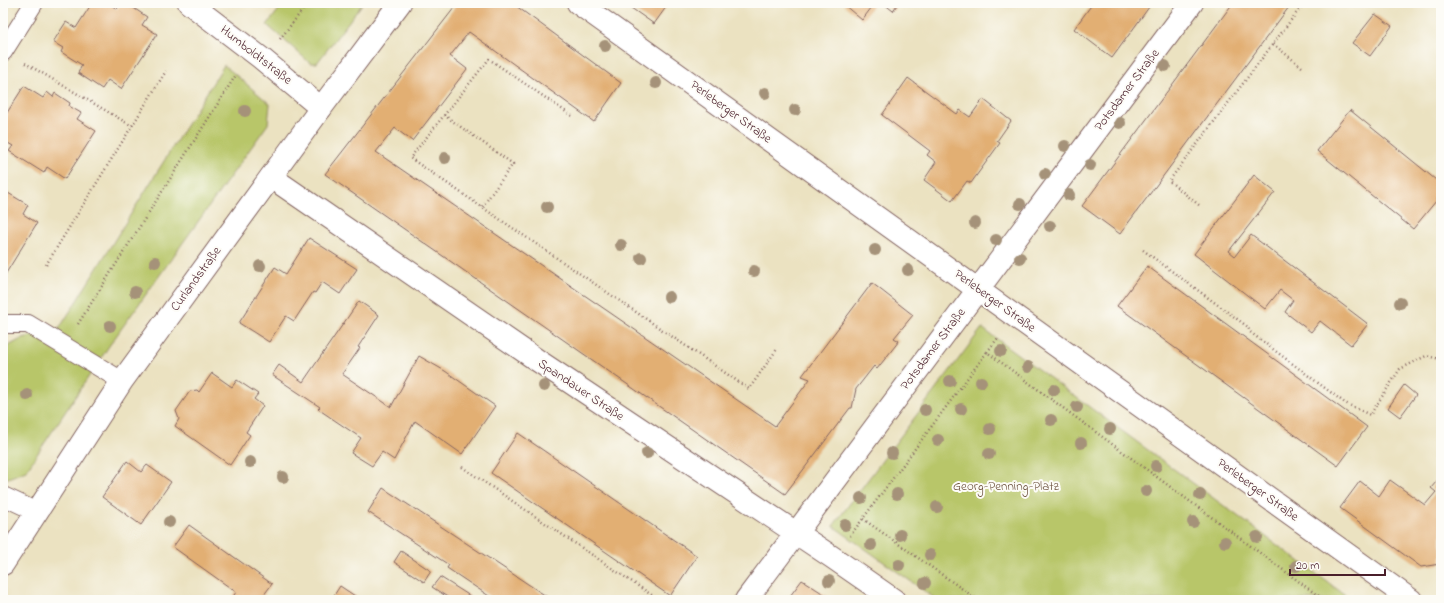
<svg xmlns="http://www.w3.org/2000/svg" width="1444" height="603" viewBox="0 0 1444 603" font-family="'Indie Flower',sans-serif">
<style>
.green{fill:#b8c669;stroke:#81724a}
.building{fill:#e2af73}
.lines{fill:none;stroke-linecap:round;stroke-linejoin:round}
.lane-casing{stroke:#826360;stroke-width:20}
.street-casing{stroke:#826360;stroke-width:24}
.secondary-casing{stroke:#826360;stroke-width:24}
.path{stroke:#826360;stroke-width:2.5;stroke-dasharray:1 3;stroke-linecap:butt}
.lane{stroke:#fff;stroke-width:18}
.street{stroke:#fff;stroke-width:22}
.secondary{stroke:#fff;stroke-width:22}
.tree{fill:#a59279}
.labels{text-anchor:middle;dominant-baseline:central;stroke-width:4;stroke-linejoin:round;paint-order:stroke}
.street-label{font-size:13px;fill:#4a1f2b;stroke:#fdfcf7}
.park-label{font-size:13px;fill:#6b513e;stroke:#fdfcf7}
</style>
<rect width="100%" height="100%" fill="#fdfcf7"/>
<filter id="ink" filterUnits="userSpaceOnUse"><feTurbulence type="fractalNoise" baseFrequency=".025" numOctaves="2"/><feDisplacementMap in="SourceGraphic" scale="8" xChannelSelector="R" yChannelSelector="G"/><feConvolveMatrix kernelMatrix="1 2 1 2 8 2 1 2 1" color-interpolation-filters="sRGB"/></filter>
<filter id="wash" filterUnits="userSpaceOnUse"><feTurbulence type="fractalNoise" baseFrequency=".012" numOctaves="4" result="noise"/><feDisplacementMap in="SourceGraphic" scale="16" xChannelSelector="R" yChannelSelector="G"/><feGaussianBlur stdDeviation="0.9" result="paint"/><feColorMatrix in="noise" values="0 0 0 0 0 0 0 0 0 0 0 0 0 0 0 0 0 1.4 0 .05"/><feComposite in="paint" operator="in"/></filter>
<g filter="url(#wash)">
<rect width="100%" height="100%" fill="#ebe2c1"/>
<path class="green" d="M 284,3 L 363,3 L 317,63 L 310,63 L 267,25 Z
M 224,65 L 270,104 L 268,124 L 109,346 L 26,471 L 3,480 L 3,349 L 23,338 L 59,329 Z
M 982,328 L 1352,600 L 937,600 L 833,526 Z"/>
<g id="blocks">
<path class="building" d="M 92,3 L 108,3 L 117,9 L 121,3 L 126,3 L 147,17 L 142,25 L 157,34 L 121,89 L 108,80 L 102,89 L 78,73 L 82,65 L 61,52 L 63,48 L 53,42 L 66,22 L 76,28 Z
M 458,3 L 512,3 L 621,83 L 594,122 L 469,32 L 450,56 L 467,69 L 412,141 L 395,128 L 376,152 L 775,426 L 810,379 L 802,376 L 872,283 L 913,315 L 894,338 L 899,341 L 877,369 L 874,366 L 856,389 L 852,408 L 850,408 L 785,494 L 325,174 Z
M 624,3 L 669,3 L 654,24 Z
M 846,3 L 875,3 L 862,20 L 844,5 Z
M 883,3 L 898,3 L 893,11 Z
M 1093,3 L 1152,3 L 1112,58 L 1074,29 Z
M 1233,3 L 1292,3 L 1120,234 L 1082,206 Z
M 1375,14 L 1392,26 L 1370,56 L 1352,43 Z
M 908,78 L 957,114 L 960,110 L 970,117 L 983,99 L 1011,121 L 997,141 L 1000,143 L 971,183 L 967,181 L 952,201 L 924,180 L 936,162 L 927,155 L 930,151 L 882,115 Z
M 24,86 L 43,98 L 47,92 L 53,97 L 55,93 L 70,103 L 69,106 L 81,113 L 77,119 L 96,131 L 65,179 L 47,167 L 44,173 L 9,151 L 13,146 L 3,140 L 3,119 Z
M 1350,110 L 1441,184 L 1441,195 L 1413,229 L 1317,151 Z
M 1254,175 L 1275,192 L 1229,251 L 1235,256 L 1251,235 L 1368,324 L 1351,345 L 1320,321 L 1311,332 L 1285,312 L 1293,300 L 1280,290 L 1265,309 L 1194,254 Z
M 3,190 L 28,205 L 23,214 L 37,223 L 3,278 Z
M 309,238 L 357,269 L 340,294 L 322,282 L 315,293 L 313,292 L 294,321 L 286,316 L 269,342 L 239,323 L 275,267 L 286,274 Z
M 1147,266 L 1367,427 L 1338,466 L 1117,306 Z
M 359,301 L 379,315 L 358,347 L 360,348 L 342,374 L 391,407 L 419,356 L 445,371 L 495,406 L 462,454 L 415,421 L 394,460 L 382,452 L 372,466 L 351,453 L 361,438 L 318,409 L 320,407 L 272,375 L 279,365 L 303,382 Z
M 212,373 L 232,387 L 237,380 L 258,394 L 254,399 L 263,406 L 246,432 L 250,435 L 230,465 L 175,426 L 179,419 L 176,411 L 190,391 L 197,390 L 199,392 Z
M 1404,385 L 1416,395 L 1400,417 L 1388,408 Z
M 518,433 L 697,556 L 670,596 L 491,473 Z
M 127,461 L 141,472 L 147,465 L 171,482 L 141,525 L 102,497 Z
M 1441,476 L 1441,562 L 1440,564 L 1421,567 L 1340,508 L 1360,481 L 1379,496 L 1390,480 L 1425,505 L 1436,492 L 1431,488 Z
M 383,488 L 552,600 L 495,600 L 447,568 L 449,565 L 368,512 Z
M 189,525 L 272,584 L 260,600 L 231,600 L 236,592 L 173,547 Z
M 401,551 L 431,571 L 424,582 L 394,562 Z
M 440,577 L 470,596 L 468,600 L 452,600 L 432,587 Z
M 802,580 L 833,600 L 787,600 Z
M 340,586 L 361,600 L 331,600 Z"/>
</g>
</g>
<g filter="url(#ink)">
<use href="#blocks" fill-opacity="0" stroke="#826360" stroke-width="1"/>
<g class="lines">
<defs>
<path id="lane" d="M 3,52 L 34,3
M 3,324 L 28,324 L 122,381
M 3,496 L 37,512"/>
<path id="street" d="M 189,3 L 261,58 L 321,108
M 578,3 L 1411,600
M 271,177 L 537,360 L 832,557 L 894,600
M 746,600 L 1192,3"/>
<path id="secondary" d="M 3,564 L 122,381 L 321,108 L 400,3"/>
</defs>
<use href="#lane" class="lane-casing"/>
<use href="#street" class="street-casing"/>
<use href="#secondary" class="secondary-casing"/>
<path class="path" d="M 280,39 L 308,3
M 1273,44 L 1302,67
M 25,63 L 132,126
M 444,115 L 513,164 L 482,207
M 572,116 L 489,59 L 410,158 L 749,389 L 777,349
M 1199,205 L 1169,181 L 1304,3
M 1143,250 L 1248,327 L 1250,332 L 1345,403 L 1370,415 L 1400,369 L 1426,356 L 1441,359
M 46,265 L 166,71
M 78,324 L 236,75
M 987,352 L 998,338
M 462,467 L 659,600
M 863,519 L 978,600
M 850,536 L 987,352 L 1324,600"/>
<use href="#lane" class="lane"/>
<use href="#street" class="street"/>
<use href="#secondary" class="secondary"/>
</g>
<g class="tree">
<circle cx="605" cy="46" r="6"/>
<circle cx="1165" cy="66" r="6"/>
<circle cx="656" cy="83" r="6"/>
<circle cx="765" cy="93" r="6"/>
<circle cx="795" cy="110" r="6"/>
<circle cx="245" cy="111" r="6"/>
<circle cx="1120" cy="123" r="6"/>
<circle cx="1065" cy="146" r="6"/>
<circle cx="445" cy="158" r="6"/>
<circle cx="1090" cy="165" r="6"/>
<circle cx="1045" cy="174" r="6"/>
<circle cx="1069" cy="195" r="6"/>
<circle cx="1020" cy="204" r="6"/>
<circle cx="547" cy="207" r="6"/>
<circle cx="975" cy="223" r="6"/>
<circle cx="1050" cy="226" r="6"/>
<circle cx="996" cy="240" r="6"/>
<circle cx="621" cy="245" r="6"/>
<circle cx="875" cy="250" r="6"/>
<circle cx="641" cy="258" r="6"/>
<circle cx="1020" cy="258" r="6"/>
<circle cx="155" cy="262" r="6"/>
<circle cx="260" cy="266" r="6"/>
<circle cx="908" cy="270" r="6"/>
<circle cx="754" cy="271" r="6"/>
<circle cx="135" cy="292" r="6"/>
<circle cx="669" cy="297" r="6"/>
<circle cx="1400" cy="303" r="6"/>
<circle cx="110" cy="326" r="6"/>
<circle cx="1001" cy="351" r="6"/>
<circle cx="1028" cy="367" r="6"/>
<circle cx="950" cy="381" r="6"/>
<circle cx="981" cy="382" r="6"/>
<circle cx="544" cy="386" r="6"/>
<circle cx="1054" cy="390" r="6"/>
<circle cx="27" cy="395" r="6"/>
<circle cx="1077" cy="407" r="6"/>
<circle cx="961" cy="409" r="6"/>
<circle cx="925" cy="410" r="6"/>
<circle cx="1051" cy="420" r="6"/>
<circle cx="990" cy="429" r="6"/>
<circle cx="1110" cy="429" r="6"/>
<circle cx="938" cy="440" r="6"/>
<circle cx="1081" cy="443" r="6"/>
<circle cx="647" cy="453" r="6"/>
<circle cx="892" cy="453" r="6"/>
<circle cx="989" cy="454" r="6"/>
<circle cx="250" cy="462" r="6"/>
<circle cx="1156" cy="466" r="6"/>
<circle cx="283" cy="477" r="6"/>
<circle cx="1146" cy="491" r="6"/>
<circle cx="897" cy="494" r="6"/>
<circle cx="1200" cy="495" r="6"/>
<circle cx="861" cy="498" r="6"/>
<circle cx="937" cy="507" r="6"/>
<circle cx="169" cy="522" r="6"/>
<circle cx="1193" cy="522" r="6"/>
<circle cx="845" cy="525" r="6"/>
<circle cx="900" cy="535" r="6"/>
<circle cx="1257" cy="537" r="6"/>
<circle cx="1225" cy="542" r="6"/>
<circle cx="871" cy="545" r="6"/>
<circle cx="930" cy="555" r="6"/>
<circle cx="899" cy="565" r="6"/>
<circle cx="1296" cy="566" r="6"/>
<circle cx="829" cy="581" r="6"/>
<circle cx="925" cy="583" r="6"/>
</g>
</g>
<g class="labels">
<g class="street-label">
<text transform="translate(256 55) rotate(38)">Humboldtstraße</text>
<text transform="translate(1127 90) rotate(-53)">Potsdamer Straße</text>
<text transform="translate(731 112) rotate(36)">Perleberger Straße</text>
<text transform="translate(196 279) rotate(-54)">Curlandstraße</text>
<text transform="translate(995 301) rotate(36)">Perleberger Straße</text>
<text transform="translate(933 349) rotate(-53)">Potsdamer Straße</text>
<text transform="translate(581 390) rotate(34)">Spandauer Straße</text>
<text transform="translate(1258 490) rotate(36)">Perleberger Straße</text>
</g>
<g class="park-label">
<text x="1006" y="486">Georg-Penning-Platz</text>
</g>
</g>
<rect width="1444" height="603" fill="none" stroke="#fdfcf7" stroke-width="16"/>
<path d="M1290 569v6h95v-6" fill="none" stroke="#4a1f2b" stroke-width="2"/>
<text x="1296" y="569" font-size="12" fill="#4a1f2b" stroke="#fdfcf7" stroke-width="3" paint-order="stroke">20 m</text>
</svg>
